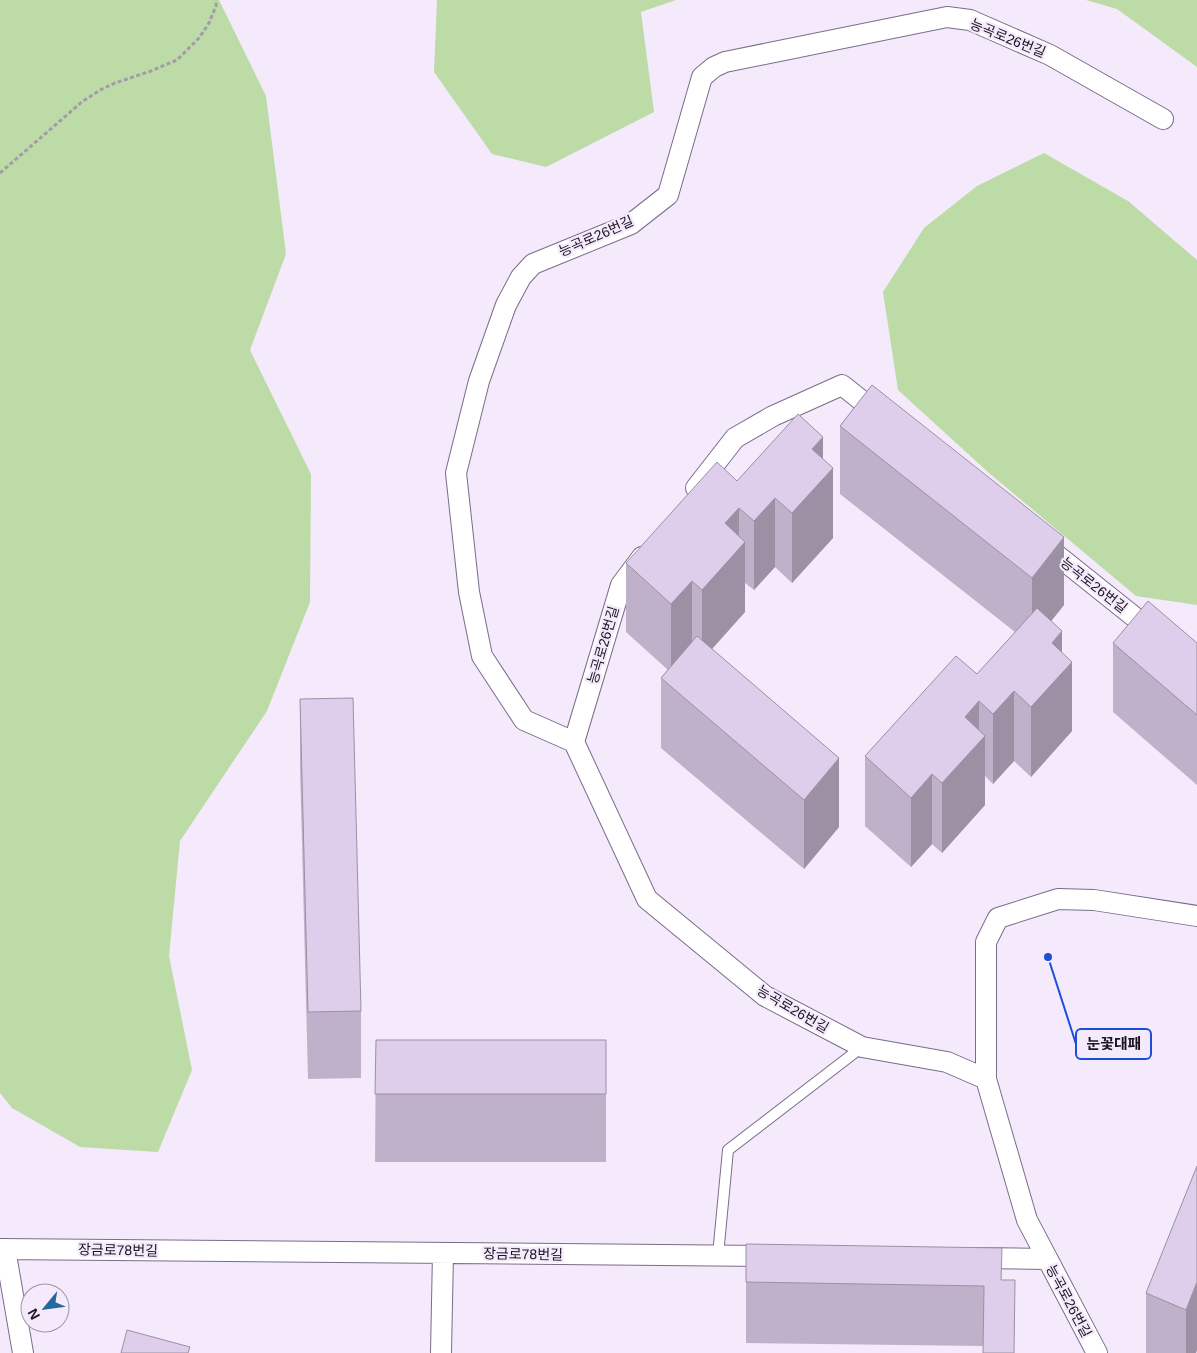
<svg xmlns="http://www.w3.org/2000/svg" width="1197" height="1353" viewBox="0 0 1197 1353" font-family="Helvetica,'Noto Sans KR',sans-serif">
<style>
.green{fill:#bcdba6}
.lines{fill:none;stroke-linecap:round;stroke-linejoin:round}
.service-casing{stroke:#7b6c87;stroke-width:12}
.minor-casing{stroke:#7b6c87;stroke-width:22}
.path{stroke:#a49baa;stroke-width:3;stroke-dasharray:4 2.5;stroke-linecap:butt}
.service{stroke:#fff;stroke-width:10}
.minor{stroke:#fff;stroke-width:20}
.wall{fill:#bfb1ca}
.shaded-wall{fill:#9b90a4}
.building{fill:#deceeb;stroke:#9b90a4}
.labels{text-anchor:middle;dominant-baseline:central;stroke-width:4.5;stroke-linejoin:round;paint-order:stroke}
.street-label{font-size:14px;fill:#1b151f;stroke:#f4eafc}
.leader{fill:none;stroke:#1d4ed8;stroke-width:2}
.callout-dot{fill:#1d4ed8;stroke:#f4eafc;stroke-width:2}
.callout{fill:#f4eafc;stroke:#1d4ed8;stroke-width:2}
.callout-label{font-size:15px;text-anchor:middle;font-weight:bold;fill:#1b151f}
</style>
<rect width="100%" height="100%" fill="#f4eafc"/>
<path class="green" d="M 0,0 L 219,0 L 266,96 L 286,254 L 250,350 L 311,474 L 310,602 L 267,711 L 180,841 L 169,956 L 192,1070 L 158,1152 L 80,1147 L 12,1108 L 0,1093 Z
M 437,0 L 676,0 L 641,12 L 654,112 L 546,167 L 492,154 L 434,72 Z
M 1086,0 L 1197,0 L 1197,67 L 1117,9 Z
M 1044,153 L 1128,201 L 1197,260 L 1197,605 L 1136,596 L 989,473 L 898,390 L 883,292 L 924,228 L 977,186 Z"/>
<g class="lines">
<defs>
<path id="service" d="M 718,1255 L 728,1150 L 862,1047"/>
<path id="minor" d="M 696,488 L 735,438 L 773,416 L 842,385 L 881,416
M 1043,544 L 1197,667
M 642,557 L 621,585 L 574,742 L 647,899 L 765,996 L 862,1047 L 947,1062 L 986,1079
M 574,742 L 524,720 L 482,656 L 469,592 L 456,473 L 479,381 L 506,305 L 521,277 L 533,264 L 631,224 L 668,195 L 702,77 L 714,67 L 725,62 L 947,17 L 970,20 L 1050,55 L 1163,119
M 0,1249 L 773,1256
M 5,1249 L 23,1353
M 974,1258 L 1047,1259
M 441,1353 L 443,1253
M 1097,1353 L 1027,1220 L 986,1079 L 986,942 L 998,918 L 1058,899 L 1094,900 L 1197,916"/>
</defs>
<use href="#service" class="service-casing"/>
<use href="#minor" class="minor-casing"/>
<path class="path" d="M 0,173 L 83,101 L 102,89 L 115,83 L 151,71 L 177,60 L 199,38 L 209,23 L 216,6 L 216,0"/>
<use href="#service" class="service"/>
<use href="#minor" class="minor"/>
</g>
<path class="wall" d="M 872,385 L 1064,605 L 1051,621 L 1062,653 L 1072,731 L 1031,777 L 1014,761 L 993,784 L 985,776 L 985,805 L 942,853 L 932,844 L 911,867 L 865,826 L 865,756 L 977,674 L 1015,632 L 840,494 L 840,426 Z
M 823,459 L 833,538 L 792,583 L 775,567 L 754,590 L 745,583 L 745,612 L 712,649 L 839,827 L 804,869 L 661,748 L 661,678 L 668,670 L 626,632 L 626,563 L 737,481 Z
M 1113,643 L 1197,643 L 1197,785 L 1113,712 Z
M 300,699 L 361,1011 L 361,1078 L 308,1079 L 300,766 Z
M 376,1040 L 606,1040 L 606,1162 L 375,1162 Z
M 1197,1166 L 1196,1353 L 1146,1353 L 1146,1293 Z
M 1002,1248 L 983,1346 L 746,1343 L 746,1282 Z"/>
<path class="shaded-wall" d="M 823,437 L 823,479 L 833,468 L 833,538 L 792,583 L 792,513 L 812,449 Z
M 775,498 L 775,567 L 754,590 L 754,521 Z
M 739,508 L 739,549 L 745,542 L 745,612 L 702,660 L 702,590 L 725,523 Z
M 1064,537 L 1064,605 L 1032,645 L 1032,578 Z
M 692,581 L 692,650 L 671,674 L 671,604 Z
M 1062,631 L 1062,673 L 1072,662 L 1072,731 L 1031,777 L 1031,707 L 1052,643 Z
M 1014,691 L 1014,761 L 993,784 L 993,714 Z
M 979,701 L 979,742 L 985,736 L 985,805 L 942,853 L 942,783 L 965,717 Z
M 839,758 L 839,827 L 804,869 L 804,800 Z
M 932,774 L 932,844 L 911,867 L 911,798 Z
M 1197,1282 L 1197,1350 L 1196,1353 L 1186,1353 L 1186,1310 Z"/>
<path class="building" d="M 872,385 L 1064,537 L 1032,578 L 840,426 Z
M 798,414 L 823,437 L 812,449 L 833,468 L 792,513 L 775,498 L 754,521 L 739,508 L 725,523 L 745,542 L 702,590 L 692,581 L 671,604 L 626,563 L 717,462 L 737,481 Z
M 1148,601 L 1197,643 L 1197,715 L 1113,643 Z
M 1037,608 L 1062,631 L 1052,643 L 1072,662 L 1031,707 L 1014,691 L 993,714 L 979,701 L 965,717 L 985,736 L 942,783 L 932,774 L 911,798 L 865,756 L 956,656 L 977,674 Z
M 697,636 L 839,758 L 804,800 L 661,678 Z
M 353,698 L 361,1011 L 308,1012 L 300,699 Z
M 376,1040 L 606,1040 L 606,1094 L 375,1094 Z
M 1197,1166 L 1197,1282 L 1186,1310 L 1146,1293 Z
M 746,1244 L 1002,1248 L 1001,1280 L 1015,1280 L 1014,1353 L 983,1353 L 984,1286 L 746,1282 Z
M 127,1330 L 190,1347 L 188,1353 L 121,1353 Z"/>
<g class="labels">
<g class="street-label">
<text transform="translate(1008 38) rotate(22)">능곡로26번길</text>
<text transform="translate(596 236) rotate(-24)">능곡로26번길</text>
<text transform="translate(1094 585) rotate(38)">능곡로26번길</text>
<text transform="translate(603 645) rotate(-74)">능곡로26번길</text>
<text transform="translate(793 1009) rotate(30)">능곡로26번길</text>
<text transform="translate(118 1250) rotate(1)">장금로78번길</text>
<text transform="translate(523 1254) rotate(1)">장금로78번길</text>
<text transform="translate(1069 1301) rotate(62)">능곡로26번길</text>
</g>
</g>
<path class="leader" d="M1048 957L1076 1044"/>
<circle class="callout-dot" cx="1048" cy="957" r="5"/>
<rect class="callout" x="1076" y="1029" width="75" height="30" rx="5"/>
<g class="callout-label">
<text x="1114" y="1049">눈꽃대패</text>
</g>
<g transform="translate(45 1308) rotate(241)"><circle r="24" fill="#f4eafc" stroke="#9d95a4"/>
<path d="M0-4L9 19L0 12L-9 19Z" fill="#26679d"/>
<text y="-8" font-size="14" font-weight="bold" text-anchor="middle" fill="#1b151f">N</text>
</g>
</svg>
